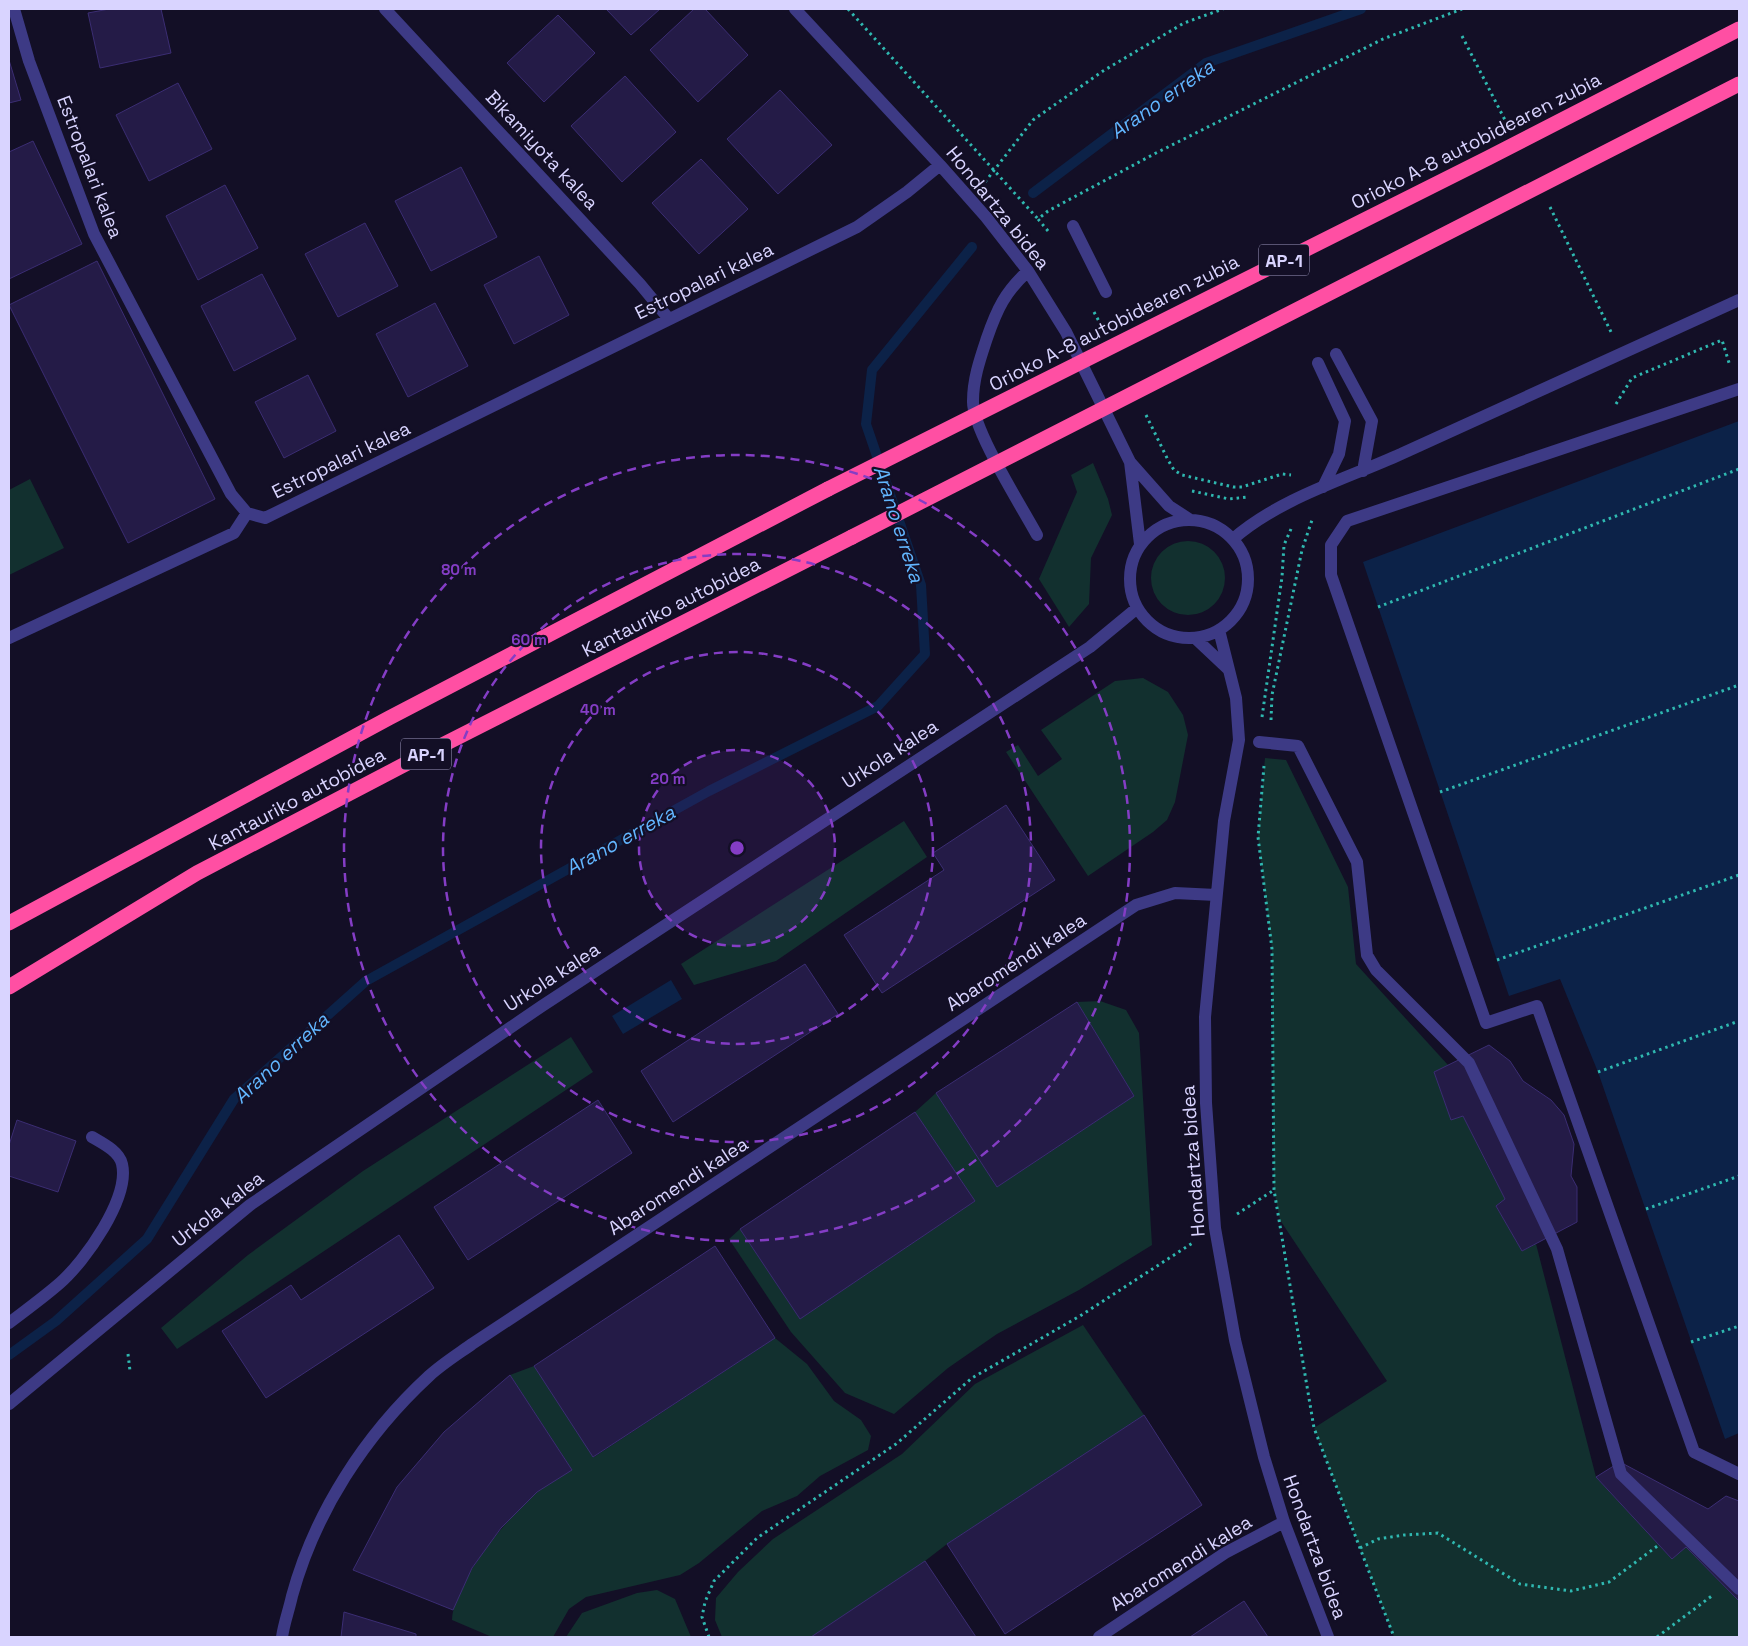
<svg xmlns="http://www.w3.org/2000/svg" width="1748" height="1646" viewBox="0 0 1748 1646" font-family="'Space Grotesk',sans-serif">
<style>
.green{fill:#12302f}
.water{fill:#0c2248}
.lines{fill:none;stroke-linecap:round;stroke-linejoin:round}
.stream{stroke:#0c2248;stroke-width:10}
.building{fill:#241b47;stroke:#3b2d73}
.path{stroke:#2fb8b0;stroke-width:3;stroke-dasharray:2.5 4;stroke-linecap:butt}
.minor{stroke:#3d3a85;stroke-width:12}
.highway{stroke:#ff4fa3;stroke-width:15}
.highway-bridge{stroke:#ff4fa3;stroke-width:15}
.ring{fill:none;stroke:#843dc5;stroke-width:2.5;stroke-dasharray:9 6}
.labels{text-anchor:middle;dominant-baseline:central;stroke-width:4.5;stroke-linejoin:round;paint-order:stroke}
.shield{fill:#130f26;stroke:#9e99be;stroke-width:1}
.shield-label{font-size:18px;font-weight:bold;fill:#d9d4ff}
.street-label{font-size:19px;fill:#d9d4ff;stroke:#130f26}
.water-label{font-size:20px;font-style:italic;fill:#62b6ff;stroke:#130f26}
.centre{fill:#843dc5;stroke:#130f26;stroke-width:2.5}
.ring-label{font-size:15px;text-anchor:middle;font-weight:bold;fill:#843dc5;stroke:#130f26;stroke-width:4.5;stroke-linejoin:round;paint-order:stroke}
</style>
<rect width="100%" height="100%" fill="#130f26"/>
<path class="green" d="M 1093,463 L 1108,499 L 1112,515 L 1091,558 L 1089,604 L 1069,627 L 1039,579 L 1077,492 L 1071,475 Z
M 30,479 L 64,548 L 9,575 L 9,490 Z
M1151 578a37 37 0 1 1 74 0a37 37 0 1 1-74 0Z
M 1143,678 L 1168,692 L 1183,715 L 1188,735 L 1175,802 L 1167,820 L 1153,832 L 1088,876 L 1006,752 L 1018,745 L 1038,776 L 1062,759 L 1041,730 L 1115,681 Z
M 1265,758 L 1286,760 L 1348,887 L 1356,964 L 1448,1065 L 1434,1072 L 1451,1119 L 1463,1116 L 1505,1199 L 1496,1206 L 1522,1251 L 1536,1244 L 1596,1477 L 1672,1559 L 1686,1547 L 1739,1601 L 1739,1637 L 1394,1637 L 1314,1428 L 1387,1381 L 1280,1220 L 1274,1190 L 1272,949 L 1258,837 Z
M 904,821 L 927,857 L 776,961 L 694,985 L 681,964 Z
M 1100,1001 L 1126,1010 L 1139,1033 L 1152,1245 L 1079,1290 L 997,1334 L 948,1368 L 894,1414 L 845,1393 L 791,1332 L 729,1239 L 740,1229 L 800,1319 L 975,1201 L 915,1112 L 936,1093 L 997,1187 L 1134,1096 L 1077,1002 Z
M 571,1037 L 593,1072 L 177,1349 L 161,1328 L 248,1255 L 363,1171 Z
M 1083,1325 L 1144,1415 L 947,1544 L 925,1561 L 811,1637 L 722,1637 L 715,1620 L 716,1598 L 738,1572 L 773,1539 L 902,1454 L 975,1384 Z
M 775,1338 L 807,1364 L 834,1401 L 861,1420 L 871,1436 L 868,1450 L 820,1476 L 797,1496 L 762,1511 L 699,1563 L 680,1575 L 586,1597 L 569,1609 L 553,1637 L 492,1637 L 452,1620 C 454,1581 507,1518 536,1493 C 547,1484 560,1477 572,1470 L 510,1375 L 534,1366 L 594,1457 Z
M 657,1590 L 675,1599 L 691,1637 L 566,1637 L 582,1613 L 637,1593 Z"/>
<path class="water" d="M 1739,421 L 1739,1433 L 1725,1439 L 1598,1072 L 1560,979 L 1509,996 L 1363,562 Z
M 671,980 L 682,999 L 623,1034 L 612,1016 Z"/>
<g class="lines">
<path class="stream" d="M 1033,193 L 1206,63 L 1361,9
M 9,1355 L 56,1321 L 147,1239 L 234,1099 L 366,981 L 709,791 L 878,706 L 925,654 L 921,585 L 866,424 L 872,370 L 972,247"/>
</g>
<path class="building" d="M 109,9 L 161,9 L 171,53 L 100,68 L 88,13 Z
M 606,9 L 660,9 L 631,35 Z
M 694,9 L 705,9 L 748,55 L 698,102 L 650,50 Z
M 558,15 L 595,53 L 544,102 L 507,63 Z
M 9,60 L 21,100 L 9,103 Z
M 625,76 L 676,132 L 622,182 L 571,126 Z
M 178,83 L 212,149 L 149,181 L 116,115 Z
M 780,90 L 832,145 L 778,194 L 727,139 Z
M 33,141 L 82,244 L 9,279 L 9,152 Z
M 701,159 L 748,209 L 699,254 L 652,203 Z
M 461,167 L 497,237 L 431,271 L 395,201 Z
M 225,185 L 258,248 L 198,280 L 166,216 Z
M 365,223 L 398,286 L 338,317 L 305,254 Z
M 539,256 L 569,315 L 514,344 L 484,285 Z
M 97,261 L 215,499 L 128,543 L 9,305 Z
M 262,274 L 296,339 L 234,371 L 201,306 Z
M 435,303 L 468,366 L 408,397 L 376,334 Z
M 308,375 L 336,431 L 284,458 L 255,402 Z
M 1006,805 L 1055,880 L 882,993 L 844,935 L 944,870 L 933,853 Z
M 805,964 L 838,1014 L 673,1122 L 641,1071 Z
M 1077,1002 L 1134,1096 L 997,1187 L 936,1093 Z
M 1489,1045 L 1510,1061 L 1523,1081 L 1551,1100 L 1564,1115 L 1574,1144 L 1571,1176 L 1577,1187 L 1577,1222 L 1522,1251 L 1496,1206 L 1505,1199 L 1463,1116 L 1451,1120 L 1434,1072 Z
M 598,1100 L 632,1153 L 468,1260 L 434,1207 Z
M 915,1112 L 975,1201 L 800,1319 L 740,1229 Z
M 17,1120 L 76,1141 L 58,1192 L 9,1176 L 9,1145 Z
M 399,1235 L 434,1288 L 266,1398 L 222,1331 L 291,1285 L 301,1300 Z
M 715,1246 L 775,1338 L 593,1457 L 534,1366 Z
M 510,1375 L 572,1470 L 537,1492 L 501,1528 L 472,1568 L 453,1610 L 353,1570 L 397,1487 L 444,1432 Z
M 1144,1415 L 1202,1505 L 1005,1634 L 947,1544 Z
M 1620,1462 L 1708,1509 L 1726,1496 L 1739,1501 L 1739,1601 L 1686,1547 L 1672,1559 L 1596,1477 Z
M 925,1561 L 976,1637 L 811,1637 Z
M 1244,1601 L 1268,1637 L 1190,1637 Z
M 344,1612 L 416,1634 L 416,1637 L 341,1637 Z"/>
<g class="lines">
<path class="path" d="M 848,9 L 1038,219
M 1462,36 L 1506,122
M 985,182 L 1033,120 L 1103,71 L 1184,23 L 1223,9
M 1550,207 L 1612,334
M 1048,231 L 1038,219 L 1048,211 L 1156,153 L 1383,39 L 1462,9
M 1094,312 L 1101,325
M 1616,404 L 1632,378 L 1722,340 L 1730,366
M 1146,415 L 1168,460 L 1174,470 L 1182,475 L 1233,487 L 1242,487 L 1282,474 L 1291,475
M 1192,491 L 1229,499 L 1247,497
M 1378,607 L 1739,469
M 1262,717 L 1282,577 L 1284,545 L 1291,529
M 1271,720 L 1272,695 L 1302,550 L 1313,517
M 1264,766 L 1258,837 L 1272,949 L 1274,1190 L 1314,1428 L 1394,1637
M 1440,792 L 1739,685
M 1497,960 L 1739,875
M 1598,1072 L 1739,1021
M 1646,1209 L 1739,1176
M 1237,1214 L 1274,1190
M 1691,1342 L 1739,1326
M 128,1354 L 130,1371
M 1360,1548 L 1378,1539 L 1404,1535 L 1438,1533 L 1520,1584 L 1571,1591 L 1609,1582 L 1660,1544
M 709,1637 L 702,1617 L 705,1602 L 714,1581 L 757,1538 L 896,1444 L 972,1378 L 1080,1316 L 1194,1242
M 1657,1637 L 1713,1595"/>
<path class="minor" d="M 14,9 L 29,61 L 94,234 L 231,494 L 247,513 L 265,518 L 857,227 L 907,192 L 940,165
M 385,9 L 640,284 L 669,319
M 795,9 L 940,165 L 986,217 L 1028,271 L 1066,332 L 1130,462 L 1169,506 L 1189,519
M 1073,226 L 1106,292
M 1028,271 C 1005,292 997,309 987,338 C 980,359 973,379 973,401 C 972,429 1022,507 1037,535
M 1336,354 L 1372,421 L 1363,471
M 1318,363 L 1345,421 L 1339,454 L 1323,487
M 1739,389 L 1347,521 L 1331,545 L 1331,575 L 1486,1023 L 1537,1006 L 1694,1452 L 1739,1474
M 1130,462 L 1140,544
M1130 579a59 59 0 1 1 118 0a59 59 0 1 1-118 0Z
M 1233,539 C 1280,498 1346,479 1401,454 C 1514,403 1627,352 1739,300
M 1219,630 L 1236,698 L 1239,740 L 1224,821 L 1205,1017 L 1206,1103 L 1215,1228 L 1235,1340 L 1264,1457 L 1284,1522 L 1328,1637
M 9,638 L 234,533 L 247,513
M 1195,638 L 1229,670
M 1259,742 L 1298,746 L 1357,862 L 1367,955 L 1376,970 L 1469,1063 L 1557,1249 L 1621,1474 L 1739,1589
M 9,1323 C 26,1310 44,1297 60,1283 C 85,1261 130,1198 122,1164 C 119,1151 102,1143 92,1137
M 9,1404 L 250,1205 L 542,1006 L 1090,647 L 1136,609
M 282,1637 C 284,1623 289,1610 292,1596 C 315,1512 365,1435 429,1376 C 442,1364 458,1354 472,1344 L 1136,905 L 1175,893 L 1216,895
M 1099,1637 L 1225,1553 L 1284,1522"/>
<path class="highway" d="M 9,923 L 389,718 L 828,489
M 9,987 L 197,873 L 413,760 L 852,537"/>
<path class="highway-bridge" d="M 828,489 L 1488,158 L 1739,29
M 852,537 L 1739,84"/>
</g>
<circle cx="737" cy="848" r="98" fill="#843dc5" fill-opacity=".12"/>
<g class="ring">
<circle cx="737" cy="848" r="98"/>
<circle cx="737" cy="848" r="196"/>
<circle cx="737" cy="848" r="294"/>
<circle cx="737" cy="848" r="393"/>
</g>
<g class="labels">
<g class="shield">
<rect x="1259" y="244.5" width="50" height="31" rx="4"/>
<rect x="401" y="738.5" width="50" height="31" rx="4"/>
</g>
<g class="shield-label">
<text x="1284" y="260">AP-1</text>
<text x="426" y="754">AP-1</text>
</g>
<g class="street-label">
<text transform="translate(1476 141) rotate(-27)">Orioko A-8 autobidearen zubia</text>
<text transform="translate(542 150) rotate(47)">Bikamiyota kalea</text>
<text transform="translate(90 167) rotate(69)">Estropalari kalea</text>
<text transform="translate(998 208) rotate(51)">Hondartza bidea</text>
<text transform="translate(704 281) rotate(-26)">Estropalari kalea</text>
<text transform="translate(1114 323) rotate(-27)">Orioko A-8 autobidearen zubia</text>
<text transform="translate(341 460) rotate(-26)">Estropalari kalea</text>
<text transform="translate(671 607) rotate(-27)">Kantauriko autobidea</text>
<text transform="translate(890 754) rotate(-33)">Urkola kalea</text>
<text transform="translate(297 799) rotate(-28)">Kantauriko autobidea</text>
<text transform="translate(1016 962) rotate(-33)">Abaromendi kalea</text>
<text transform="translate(552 977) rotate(-33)">Urkola kalea</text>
<text transform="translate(1193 1161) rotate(-94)">Hondartza bidea</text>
<text transform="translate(678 1186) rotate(-33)">Abaromendi kalea</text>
<text transform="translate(218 1209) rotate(-38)">Urkola kalea</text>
<text transform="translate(1315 1547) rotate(70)">Hondartza bidea</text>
<text transform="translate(1181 1563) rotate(-32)">Abaromendi kalea</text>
</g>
<g class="water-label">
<text transform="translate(1162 99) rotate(-35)">Arano erreka</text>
<text transform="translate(899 524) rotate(72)">Arano erreka</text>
<text transform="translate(620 840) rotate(-29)">Arano erreka</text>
<text transform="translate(281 1058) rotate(-43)">Arano erreka</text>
</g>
</g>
<circle cx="737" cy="848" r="8" class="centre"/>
<g class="ring-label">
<text x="459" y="575">80 m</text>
<text x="529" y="645">60 m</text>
<text x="598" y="715">40 m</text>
<text x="668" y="784">20 m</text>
</g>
<rect width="1748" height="1646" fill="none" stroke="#d9d4ff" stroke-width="20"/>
</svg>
